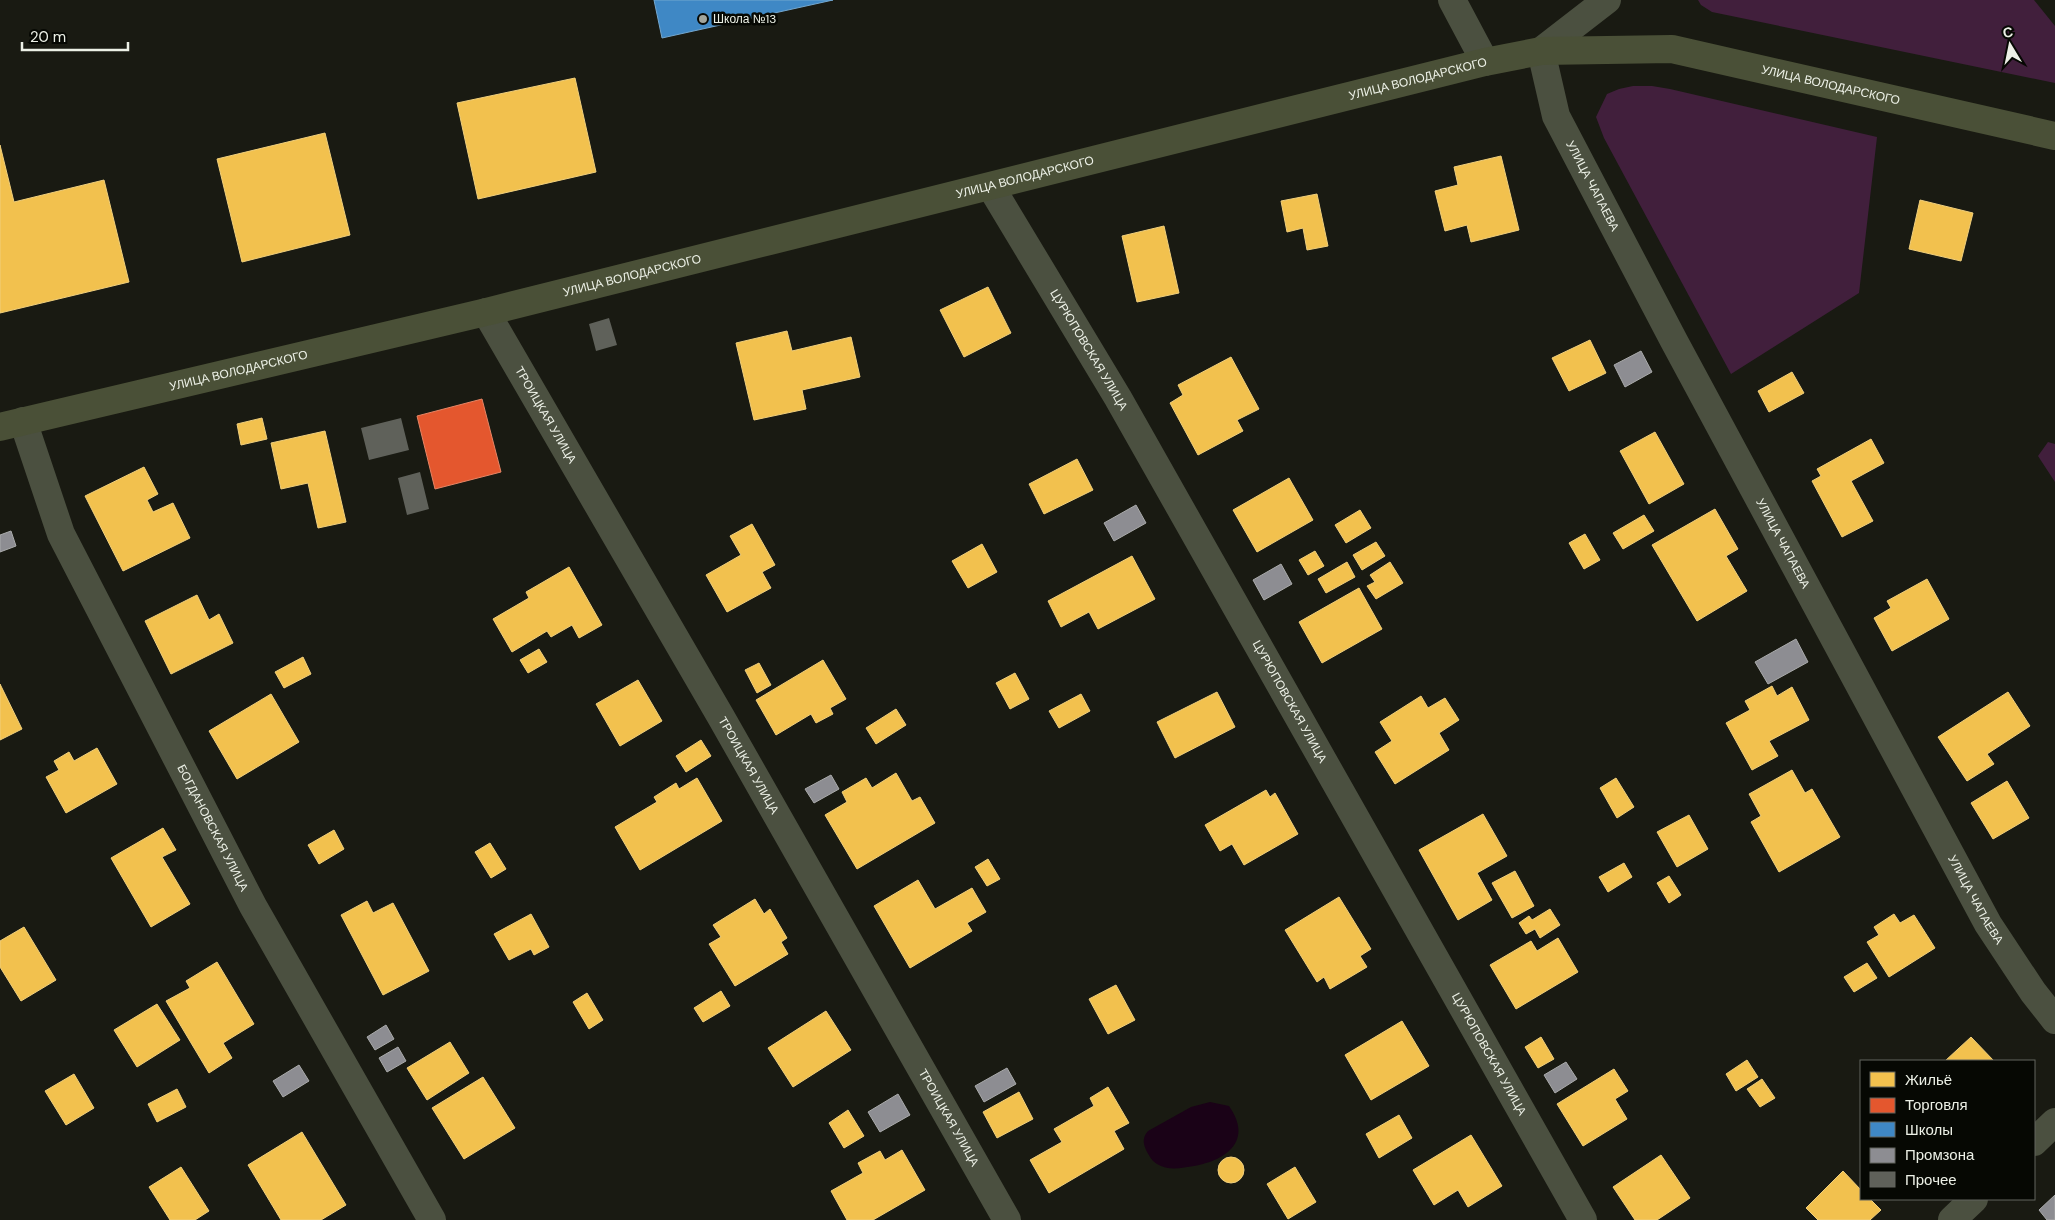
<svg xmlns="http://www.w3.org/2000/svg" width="2055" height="1220" viewBox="0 0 2055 1220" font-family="'DM Sans',sans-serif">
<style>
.green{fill:#411f3c}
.water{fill:#1a0217}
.homes{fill:#f2c14e;stroke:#f0cf7c}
.shops{fill:#e4572e;stroke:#e68565}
.schools{fill:#3f88c5;stroke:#73a7cf}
.industry{fill:#8d8d92;stroke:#aaabab}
.building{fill:#5f615a}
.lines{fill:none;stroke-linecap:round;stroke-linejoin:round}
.minor{stroke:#4b5040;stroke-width:28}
.major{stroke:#4a5037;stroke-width:28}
.poi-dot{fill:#a2a59c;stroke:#060803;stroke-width:2}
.labels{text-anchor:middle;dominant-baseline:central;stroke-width:5;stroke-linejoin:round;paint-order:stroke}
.poi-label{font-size:12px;fill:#ecf0e6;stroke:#060803;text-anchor:start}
.street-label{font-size:12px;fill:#ecf0e6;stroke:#060803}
</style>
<rect width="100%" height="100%" fill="#191a12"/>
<path class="green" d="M 1698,0 L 2034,0 L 2055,26 L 2055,83 L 1712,12 L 1701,5 Z
M 1633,86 L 1652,86 L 1670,89 L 1877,137 L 1859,293 L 1731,374 L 1604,138 L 1596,117 L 1607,94 L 1619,89 Z
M 2048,442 L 2055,444 L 2055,482 L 2038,456 Z"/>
<path class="water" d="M 1210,1102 L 1229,1106 C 1253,1140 1228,1160 1194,1166 C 1182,1168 1168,1171 1157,1164 C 1152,1161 1150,1157 1147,1152 C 1143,1144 1142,1138 1148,1131 L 1191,1107 Z"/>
<path class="homes" d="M 575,78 L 596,172 L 478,199 L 457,103 Z
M 325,133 L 350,235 L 242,262 L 217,159 Z
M 0,145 L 14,202 L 104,180 L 129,282 L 0,313 Z
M 1501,156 L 1519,230 L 1471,242 L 1467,225 L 1445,231 L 1435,191 L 1458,185 L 1454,167 Z
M 1317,194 L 1328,246 L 1307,250 L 1303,228 L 1287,232 L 1281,201 Z
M 1920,200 L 1973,213 L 1961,261 L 1909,249 Z
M 1164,226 L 1179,293 L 1137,302 L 1122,236 Z
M 988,287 L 1011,333 L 964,357 L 940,310 Z
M 787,331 L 792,351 L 851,337 L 860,377 L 802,390 L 806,409 L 754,420 L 736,343 Z
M 1590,340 L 1606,373 L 1569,391 L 1552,358 Z
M 1231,357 L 1259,409 L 1237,420 L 1243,431 L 1198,455 L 1170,403 L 1183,395 L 1178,385 Z
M 1792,372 L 1804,393 L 1769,412 L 1758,391 Z
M 262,418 L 267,439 L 241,445 L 237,424 Z
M 325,431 L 346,522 L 318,528 L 308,483 L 281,489 L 271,443 Z
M 1655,432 L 1684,484 L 1649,504 L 1620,451 Z
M 1871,439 L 1884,463 L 1851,481 L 1873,521 L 1842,537 L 1812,481 L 1821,476 L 1817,469 Z
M 1077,459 L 1093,490 L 1044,514 L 1029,484 Z
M 144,467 L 158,494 L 147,500 L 153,512 L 173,503 L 190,538 L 123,571 L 85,496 Z
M 1289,478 L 1313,520 L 1257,552 L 1233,510 Z
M 1715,509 L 1738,549 L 1726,556 L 1747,591 L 1697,621 L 1652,545 Z
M 1360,510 L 1371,528 L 1346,543 L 1335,525 Z
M 1644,515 L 1654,531 L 1623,549 L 1613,533 Z
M 752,524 L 775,565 L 762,572 L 771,588 L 727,612 L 706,575 L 741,555 L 730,536 Z
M 1585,534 L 1600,560 L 1584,569 L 1569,543 Z
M 1376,542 L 1385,556 L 1362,570 L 1353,555 Z
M 982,544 L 997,572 L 968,588 L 952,561 Z
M 1315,551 L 1324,566 L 1308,575 L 1299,560 Z
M 1132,556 L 1155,599 L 1098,629 L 1089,612 L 1061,627 L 1048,601 Z
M 1347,562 L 1355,577 L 1326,593 L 1318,579 Z
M 1390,562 L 1403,583 L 1376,599 L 1367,586 L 1375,582 L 1370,575 Z
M 569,567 L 602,625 L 579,638 L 572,625 L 551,637 L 547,631 L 512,652 L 493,619 L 529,598 L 526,592 Z
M 1927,579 L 1949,619 L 1892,651 L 1874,618 L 1891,608 L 1887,601 Z
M 1359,588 L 1382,629 L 1322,663 L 1299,622 Z
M 197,595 L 209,620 L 219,614 L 233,643 L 171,674 L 145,621 Z
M 539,649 L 547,662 L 528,673 L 520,660 Z
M 303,657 L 311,674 L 284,688 L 275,672 Z
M 823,660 L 846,699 L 830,708 L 833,714 L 816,723 L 811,714 L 776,735 L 756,700 Z
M 759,663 L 771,685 L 757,693 L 745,670 Z
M 1015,673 L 1029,699 L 1010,709 L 996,683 Z
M 638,680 L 662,721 L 620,746 L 596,704 Z
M 0,684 L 22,729 L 0,740 Z
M 1772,686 L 1777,696 L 1792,687 L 1809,720 L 1769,741 L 1778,756 L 1752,770 L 1726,723 L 1750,710 L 1745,701 Z
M 1217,692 L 1235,727 L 1175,758 L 1157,722 Z
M 2008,692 L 2030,726 L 1987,754 L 1994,764 L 1967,781 L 1938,737 Z
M 271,694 L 299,742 L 237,779 L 209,731 Z
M 1081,694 L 1090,711 L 1059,728 L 1049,711 Z
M 1421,696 L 1428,708 L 1445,698 L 1459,720 L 1439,733 L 1449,750 L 1395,784 L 1375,752 L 1392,741 L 1380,722 Z
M 896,709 L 906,725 L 876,744 L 866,728 Z
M 701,740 L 711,756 L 686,772 L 676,756 Z
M 97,748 L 117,784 L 66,813 L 46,777 L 59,770 L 54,761 L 69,752 L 74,761 Z
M 1792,770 L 1805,793 L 1812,789 L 1840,837 L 1779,872 L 1751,822 L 1761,816 L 1749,794 Z
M 896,773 L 912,801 L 920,797 L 935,823 L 857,869 L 825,815 L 847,802 L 842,792 L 866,778 L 872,788 Z
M 697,778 L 722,821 L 640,870 L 615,827 L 657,802 L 654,797 L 676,783 L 679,789 Z
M 1616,778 L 1634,807 L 1617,818 L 1600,788 Z
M 2007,781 L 2029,818 L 1993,839 L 1971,803 Z
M 1266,790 L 1270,797 L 1275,793 L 1298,834 L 1244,865 L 1232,844 L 1220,851 L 1205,825 Z
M 1483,814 L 1507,856 L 1477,873 L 1492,900 L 1458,920 L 1419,850 Z
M 1689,815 L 1708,849 L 1677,867 L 1657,832 Z
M 163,828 L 176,850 L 162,857 L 190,904 L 151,927 L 111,858 Z
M 334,830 L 344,849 L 319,864 L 308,845 Z
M 490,843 L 506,869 L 491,878 L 475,852 Z
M 988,859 L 1000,879 L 987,886 L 975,867 Z
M 1624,863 L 1632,877 L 1608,892 L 1599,877 Z
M 1515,871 L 1534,906 L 1512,918 L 1492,883 Z
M 1669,876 L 1681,895 L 1669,903 L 1657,883 Z
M 918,880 L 935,909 L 972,888 L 986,912 L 967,923 L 972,931 L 910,968 L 874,906 Z
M 1339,897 L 1371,949 L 1360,956 L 1367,967 L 1330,989 L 1324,977 L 1317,982 L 1285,930 Z
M 755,899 L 764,914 L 770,909 L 787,938 L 781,942 L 788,954 L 735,986 L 709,944 L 721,937 L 713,925 Z
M 367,901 L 373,913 L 393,903 L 429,971 L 383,995 L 341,915 Z
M 1550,909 L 1560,925 L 1540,938 L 1535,929 L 1526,934 L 1519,923 L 1529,916 L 1532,920 Z
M 531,914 L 549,947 L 534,955 L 531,949 L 509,960 L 494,934 Z
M 1894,914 L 1900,923 L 1914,915 L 1935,948 L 1889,977 L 1867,942 L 1879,935 L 1874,927 Z
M 24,927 L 56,980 L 21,1001 L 0,967 L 0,941 Z
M 1558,938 L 1578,972 L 1516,1009 L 1490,965 L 1531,941 L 1537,951 Z
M 217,962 L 254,1024 L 223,1043 L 232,1058 L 209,1073 L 166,1001 L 190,988 L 186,981 Z
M 1867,963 L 1877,978 L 1854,992 L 1844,977 Z
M 1116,985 L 1135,1020 L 1108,1034 L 1089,999 Z
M 721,991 L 730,1006 L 703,1022 L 694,1008 Z
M 587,993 L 603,1020 L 589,1029 L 573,1002 Z
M 157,1004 L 180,1040 L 137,1067 L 114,1030 Z
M 826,1011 L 851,1050 L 793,1087 L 768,1048 Z
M 1402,1021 L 1429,1066 L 1371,1100 L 1345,1055 Z
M 1541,1037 L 1554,1059 L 1538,1068 L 1525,1047 Z
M 1971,1037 L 1994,1061 L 1945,1061 Z
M 450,1042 L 469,1073 L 427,1100 L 407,1068 Z
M 1747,1060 L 1758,1077 L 1736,1091 L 1726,1074 Z
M 1614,1069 L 1628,1091 L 1615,1099 L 1627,1119 L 1583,1146 L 1557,1104 Z
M 74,1074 L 94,1108 L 66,1125 L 45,1091 Z
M 483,1077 L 515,1128 L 464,1159 L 432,1108 Z
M 1762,1079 L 1775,1098 L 1760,1107 L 1747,1089 Z
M 1108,1087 L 1129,1123 L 1114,1131 L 1124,1149 L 1049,1193 L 1030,1160 L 1062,1142 L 1054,1129 L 1094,1106 L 1090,1098 Z
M 177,1089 L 186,1107 L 157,1122 L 148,1104 Z
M 1019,1092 L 1033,1119 L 997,1138 L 983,1112 Z
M 848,1110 L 864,1136 L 844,1148 L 829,1123 Z
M 1399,1115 L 1412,1138 L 1379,1158 L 1366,1134 Z
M 302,1132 L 346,1205 L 321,1220 L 281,1220 L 248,1165 Z
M 1471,1135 L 1502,1186 L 1468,1207 L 1458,1190 L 1434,1205 L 1413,1170 Z
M 902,1150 L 925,1190 L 873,1220 L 847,1220 L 831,1191 L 863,1173 L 858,1163 L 880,1151 L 885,1160 Z
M 1661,1155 L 1690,1198 L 1657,1220 L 1635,1220 L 1613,1187 Z
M1218 1170a13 13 0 1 1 26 0a13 13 0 1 1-26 0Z
M 181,1167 L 209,1211 L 195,1220 L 170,1220 L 149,1187 Z
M 1295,1167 L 1316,1202 L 1288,1219 L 1267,1184 Z
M 1843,1171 L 1861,1190 L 1861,1199 L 1870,1199 L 1881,1210 L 1870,1220 L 1818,1220 L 1806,1208 Z"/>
<path class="shops" d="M 482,399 L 501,472 L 435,489 L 417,416 Z"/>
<path class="schools" d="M 654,0 L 833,0 L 662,38 Z"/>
<path class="industry" d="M 1641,351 L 1652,372 L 1625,387 L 1614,365 Z
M 1136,505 L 1146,523 L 1114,541 L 1104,523 Z
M 11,531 L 16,546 L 0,552 L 0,535 Z
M 1281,564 L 1292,584 L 1264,600 L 1253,580 Z
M 1796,639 L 1808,662 L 1768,684 L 1755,662 Z
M 831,775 L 839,789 L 814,803 L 805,789 Z
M 386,1025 L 394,1039 L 375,1050 L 367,1037 Z
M 398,1047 L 406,1061 L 387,1072 L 379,1058 Z
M 1566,1062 L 1577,1079 L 1555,1093 L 1544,1075 Z
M 299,1065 L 309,1081 L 283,1097 L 273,1081 Z
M 1007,1068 L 1016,1084 L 984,1102 L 975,1086 Z
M 898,1094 L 910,1115 L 880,1132 L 868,1112 Z
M 2055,1195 L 2055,1220 L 2047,1220 L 2039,1210 Z"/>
<path class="building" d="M 609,318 L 617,345 L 596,351 L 589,324 Z
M 401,418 L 409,450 L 369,460 L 361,428 Z
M 420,472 L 429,509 L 407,515 L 398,478 Z"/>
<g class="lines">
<g class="minor">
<path d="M 1452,0 L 1485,62"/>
<path id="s1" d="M 1607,0 L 1541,51 L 1556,116 L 1674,341 L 1988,924 L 2033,992 L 2055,1020"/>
<path id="s2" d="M 991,187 L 1118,398 L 1583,1220"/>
<path id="s3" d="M 486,312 L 721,717 L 1007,1220"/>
<path id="s4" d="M 23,421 L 61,534 L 253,906 L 432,1220"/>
<path d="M 2034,1142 L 2055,1122"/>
<path d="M 1952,1220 L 1974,1199"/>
</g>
<path class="major" id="s5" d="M 0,427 L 486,312 L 1485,62 L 1541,51 L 1672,49 L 2055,136"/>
</g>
<circle class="poi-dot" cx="703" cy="19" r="5"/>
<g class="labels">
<g class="poi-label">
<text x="713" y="19">Школа №13</text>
</g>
<g class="street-label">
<text stroke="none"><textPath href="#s5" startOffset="1460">УЛИЦА ВОЛОДАРСКОГО</textPath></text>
<text stroke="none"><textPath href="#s5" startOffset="1880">УЛИЦА ВОЛОДАРСКОГО</textPath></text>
<text stroke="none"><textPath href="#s5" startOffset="1055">УЛИЦА ВОЛОДАРСКОГО</textPath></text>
<text stroke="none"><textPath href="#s1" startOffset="229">УЛИЦА ЧАПАЕВА</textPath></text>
<text stroke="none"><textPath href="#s5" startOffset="650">УЛИЦА ВОЛОДАРСКОГО</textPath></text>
<text stroke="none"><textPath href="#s2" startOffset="190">ЦУРЮПОВСКАЯ УЛИЦА</textPath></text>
<text stroke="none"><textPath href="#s5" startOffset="245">УЛИЦА ВОЛОДАРСКОГО</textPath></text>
<text stroke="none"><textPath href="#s3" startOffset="119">ТРОИЦКАЯ УЛИЦА</textPath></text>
<text stroke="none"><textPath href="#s1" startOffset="634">УЛИЦА ЧАПАЕВА</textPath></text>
<text stroke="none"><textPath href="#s2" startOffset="595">ЦУРЮПОВСКАЯ УЛИЦА</textPath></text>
<text stroke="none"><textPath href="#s3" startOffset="524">ТРОИЦКАЯ УЛИЦА</textPath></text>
<text stroke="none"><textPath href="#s4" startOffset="450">БОГДАНОВСКАЯ УЛИЦА</textPath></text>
<text stroke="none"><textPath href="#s1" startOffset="1039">УЛИЦА ЧАПАЕВА</textPath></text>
<text stroke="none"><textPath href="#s2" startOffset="1000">ЦУРЮПОВСКАЯ УЛИЦА</textPath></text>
<text stroke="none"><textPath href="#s3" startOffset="929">ТРОИЦКАЯ УЛИЦА</textPath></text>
</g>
</g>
<rect x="1860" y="1060" width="175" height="140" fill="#060803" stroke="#62655e"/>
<rect x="1870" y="1072" width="25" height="15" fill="#f2c14e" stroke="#62655e"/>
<text x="1905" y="1085" font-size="15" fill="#ecf0e6">Жильё</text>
<rect x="1870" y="1098" width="25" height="15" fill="#e4572e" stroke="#62655e"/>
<text x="1905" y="1110" font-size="15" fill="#ecf0e6">Торговля</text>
<rect x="1870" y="1122" width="25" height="15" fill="#3f88c5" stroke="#62655e"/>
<text x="1905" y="1135" font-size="15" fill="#ecf0e6">Школы</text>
<rect x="1870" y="1148" width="25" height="15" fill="#8d8d92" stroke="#62655e"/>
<text x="1905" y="1160" font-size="15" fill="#ecf0e6">Промзона</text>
<rect x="1870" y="1172" width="25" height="15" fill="#5f615a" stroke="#62655e"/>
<text x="1905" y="1185" font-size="15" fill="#ecf0e6">Прочее</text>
<g transform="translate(2010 45) rotate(350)" stroke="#060803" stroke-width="4" paint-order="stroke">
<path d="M0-4L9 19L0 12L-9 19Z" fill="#ecf0e6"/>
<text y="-8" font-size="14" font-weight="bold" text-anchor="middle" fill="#ecf0e6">С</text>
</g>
<path d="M22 42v8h106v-8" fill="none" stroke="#ecf0e6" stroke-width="2.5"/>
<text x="30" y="42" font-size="15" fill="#ecf0e6" stroke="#060803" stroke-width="4" paint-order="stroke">20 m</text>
</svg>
